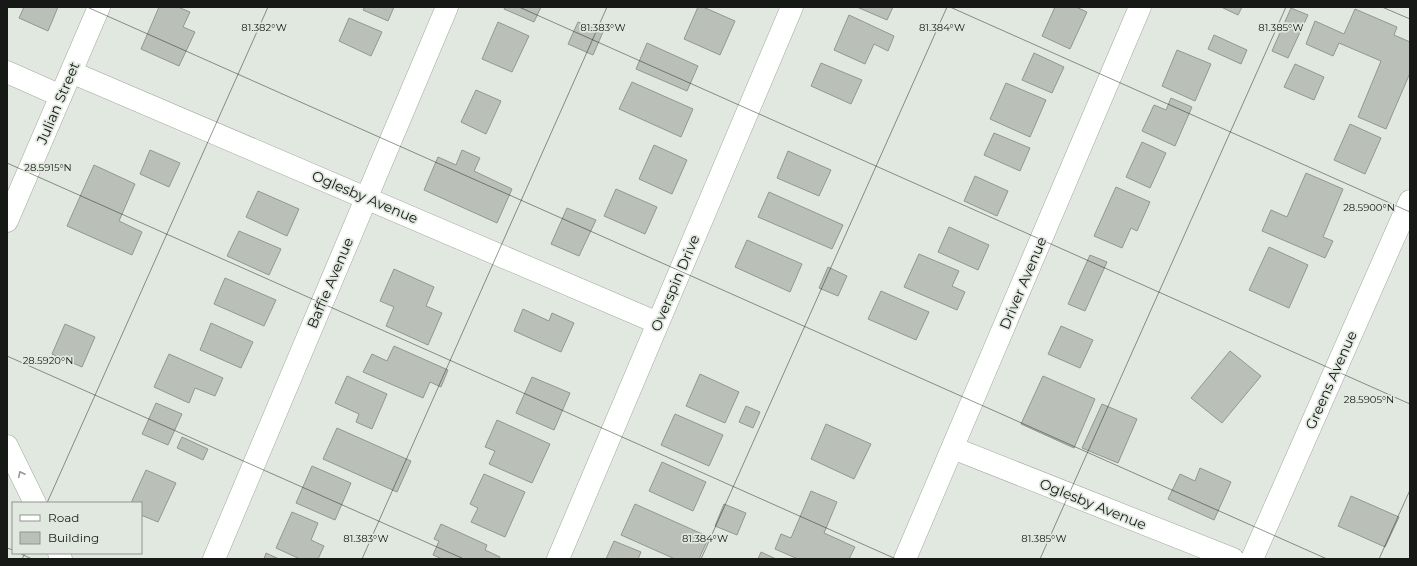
<svg xmlns="http://www.w3.org/2000/svg" width="1417" height="566" viewBox="0 0 1417 566" font-family="Montserrat,sans-serif">
<style>
.building{fill:#bac0b8;stroke:#929890}
.lines{fill:none;stroke-linecap:round;stroke-linejoin:round}
.minor-casing{stroke:#a2a8a0;stroke-width:23}
.motorway-casing{stroke:#a2a8a0;stroke-width:23}
.minor{stroke:#fff;stroke-width:22}
.motorway{stroke:#fff;stroke-width:22}
.oneway{stroke:#969896}
.ticks{fill:none;stroke:#161916;stroke-width:1;stroke-opacity:0.45}
.labels{text-anchor:middle;dominant-baseline:central;stroke-width:3.5;stroke-linejoin:round;paint-order:stroke}
.street-label{font-size:14px;fill:#161916;stroke:#e1e8df}
.ticks-label{font-size:10px;text-anchor:middle;fill:#161916;stroke:#e1e8df;stroke-width:3.5;stroke-linejoin:round;paint-order:stroke}
</style>
<rect width="100%" height="100%" fill="#e1e8df"/>
<path class="building" d="M 24,7 L 58,7 L 48,31 L 19,18 Z
M 159,7 L 178,7 L 190,12 L 183,27 L 195,32 L 179,66 L 141,49 Z
M 365,7 L 394,7 L 388,21 L 363,10 Z
M 505,7 L 541,7 L 534,22 L 504,9 Z
M 698,7 L 703,7 L 735,21 L 720,55 L 684,39 Z
M 857,7 L 893,7 L 887,20 Z
M 1055,7 L 1076,7 L 1087,12 L 1070,49 L 1042,36 Z
M 1221,7 L 1242,7 L 1238,15 Z
M 1291,8 L 1308,15 L 1288,58 L 1272,51 Z
M 1355,9 L 1397,27 L 1394,35 L 1410,42 L 1410,73 L 1386,129 L 1358,117 L 1381,61 L 1339,43 L 1333,56 L 1306,44 L 1315,21 L 1344,34 Z
M 849,15 L 894,36 L 888,51 L 874,44 L 865,64 L 834,50 Z
M 349,18 L 382,32 L 371,56 L 339,41 Z
M 498,22 L 529,36 L 512,72 L 482,59 Z
M 578,22 L 603,32 L 593,55 L 568,44 Z
M 1214,35 L 1247,50 L 1241,64 L 1208,49 Z
M 647,43 L 698,66 L 687,91 L 636,69 Z
M 1177,50 L 1211,64 L 1195,101 L 1162,86 Z
M 1034,53 L 1064,67 L 1052,93 L 1022,80 Z
M 821,63 L 862,80 L 851,104 L 811,86 Z
M 1295,64 L 1324,77 L 1314,100 L 1284,87 Z
M 632,82 L 693,109 L 681,137 L 619,109 Z
M 1006,83 L 1046,100 L 1030,137 L 990,119 Z
M 476,90 L 501,101 L 486,134 L 461,122 Z
M 1171,98 L 1192,107 L 1175,146 L 1142,131 L 1154,105 L 1166,110 Z
M 1350,124 L 1381,138 L 1365,174 L 1334,160 Z
M 994,133 L 1030,148 L 1020,171 L 984,155 Z
M 1142,142 L 1166,153 L 1150,188 L 1126,177 Z
M 654,145 L 687,160 L 672,194 L 639,179 Z
M 150,150 L 180,163 L 169,187 L 140,174 Z
M 462,150 L 480,158 L 474,171 L 512,189 L 497,223 L 424,190 L 438,157 L 456,165 Z
M 788,151 L 831,170 L 819,196 L 777,178 Z
M 94,165 L 135,184 L 119,221 L 142,232 L 132,255 L 67,226 Z
M 1306,173 L 1343,189 L 1323,237 L 1333,241 L 1325,258 L 1262,231 L 1271,210 L 1287,217 Z
M 975,176 L 1008,191 L 997,216 L 964,201 Z
M 1116,187 L 1150,202 L 1137,231 L 1131,228 L 1122,248 L 1094,236 Z
M 616,189 L 657,207 L 645,234 L 604,216 Z
M 258,191 L 299,209 L 287,236 L 246,217 Z
M 769,192 L 843,225 L 832,249 L 758,217 Z
M 567,208 L 596,220 L 579,256 L 551,244 Z
M 949,227 L 989,245 L 978,270 L 938,252 Z
M 239,231 L 281,249 L 269,275 L 227,256 Z
M 747,240 L 802,264 L 790,292 L 735,267 Z
M 1269,247 L 1308,265 L 1289,308 L 1249,290 Z
M 919,254 L 959,271 L 952,286 L 965,292 L 957,310 L 904,287 Z
M 1090,255 L 1107,262 L 1085,311 L 1068,304 Z
M 828,267 L 847,276 L 838,296 L 819,288 Z
M 394,269 L 434,287 L 426,306 L 442,313 L 428,345 L 386,326 L 394,307 L 380,301 Z
M 225,278 L 276,300 L 264,326 L 214,304 Z
M 881,291 L 929,312 L 916,340 L 868,319 Z
M 523,309 L 549,321 L 552,313 L 574,323 L 561,352 L 514,331 Z
M 211,323 L 253,342 L 241,368 L 200,350 Z
M 65,324 L 95,337 L 82,367 L 52,354 Z
M 1061,326 L 1093,340 L 1080,368 L 1048,354 Z
M 394,346 L 448,370 L 441,387 L 430,382 L 423,398 L 363,372 L 372,354 L 387,361 Z
M 1230,351 L 1261,376 L 1222,423 L 1191,398 Z
M 169,354 L 223,378 L 215,396 L 195,388 L 189,403 L 154,387 Z
M 700,374 L 739,392 L 725,423 L 686,406 Z
M 347,376 L 387,394 L 372,429 L 356,422 L 359,414 L 335,403 Z
M 1043,376 L 1095,399 L 1074,448 L 1021,424 Z
M 532,377 L 570,393 L 554,430 L 516,413 Z
M 156,403 L 182,414 L 168,445 L 142,434 Z
M 1102,404 L 1137,419 L 1118,463 L 1082,448 Z
M 746,406 L 760,412 L 753,428 L 739,422 Z
M 675,414 L 723,435 L 709,466 L 661,445 Z
M 497,420 L 550,444 L 532,483 L 489,464 L 495,451 L 485,447 Z
M 826,424 L 871,444 L 854,479 L 811,459 Z
M 337,428 L 411,461 L 397,492 L 323,459 Z
M 182,437 L 208,449 L 203,460 L 177,448 Z
M 662,462 L 706,482 L 693,511 L 649,491 Z
M 312,466 L 351,483 L 335,520 L 296,503 Z
M 1200,468 L 1231,482 L 1214,520 L 1168,499 L 1180,474 L 1195,481 Z
M 146,470 L 176,483 L 158,522 L 141,515 L 141,503 L 131,503 Z
M 484,474 L 525,492 L 505,537 L 471,522 L 478,508 L 470,504 Z
M 811,491 L 837,502 L 824,533 L 855,547 L 849,559 L 798,559 L 775,549 L 781,534 L 791,538 Z
M 1351,496 L 1399,517 L 1385,547 L 1338,526 Z
M 635,504 L 709,537 L 699,559 L 675,559 L 621,535 Z
M 724,504 L 746,513 L 737,535 L 715,526 Z
M 292,512 L 318,523 L 311,540 L 324,546 L 318,559 L 300,559 L 276,548 Z
M 441,524 L 487,545 L 485,550 L 500,557 L 499,559 L 442,559 L 433,555 L 439,541 L 434,539 Z
M 614,541 L 641,552 L 638,559 L 606,559 Z
M 761,552 L 776,559 L 758,559 Z
M 266,553 L 279,559 L 264,559 Z"/>
<g class="lines">
<defs>
<path id="minor" d="M 7,72 L 61,96
M 71,72 L 658,323
M 7,221 L 99,7
M 953,448 L 1233,559
M 214,559 L 447,7
M 558,559 L 792,7
M 905,559 L 1140,7
M 1252,559 L 1410,201"/>
<path id="motorway" d="M 7,446 L 35,503
M 59,553 L 61,559"/>
</defs>
<use href="#minor" class="minor-casing"/>
<use href="#motorway" class="motorway-casing"/>
<use href="#minor" class="minor"/>
<use href="#motorway" class="motorway"/>
</g>
<defs><path id="oneway-chevron" d="M-2-3.5L2.5 0L-2 3.5" fill="none" stroke-width="1.6" stroke-linecap="round" stroke-linejoin="round"/></defs>
<use class="oneway" href="#oneway-chevron" transform="translate(21 474) rotate(-116)"/>
<path class="ticks" d="M 87,7 L 1327,559M 519,7 L 1410,404M 950,7 L 1410,212M 1382,7 L 1410,19M 7,163 L 896,559M 7,356 L 464,559M 47,503 L 268,7M 7,548 L 13,550M 19,553 L 32,559M 22,559 L 25,553M 362,559 L 607,7M 701,559 L 947,7M 1040,559 L 1286,7M 1379,559 L 1410,490"/>
<g class="labels">
<g class="street-label">
<text transform="translate(58 103) rotate(-67)">Julian Street</text>
<text transform="translate(365 197) rotate(23)">Oglesby Avenue</text>
<text transform="translate(330 283) rotate(-67)">Baffie Avenue</text>
<text transform="translate(675 283) rotate(-67)">Overspin Drive</text>
<text transform="translate(1023 283) rotate(-67)">Driver Avenue</text>
<text transform="translate(1331 380) rotate(-66)">Greens Avenue</text>
<text transform="translate(1093 504) rotate(22)">Oglesby Avenue</text>
</g>
</g>
<g class="ticks-label">
<text x="264" y="31">81.382°W</text>
<text x="603" y="31">81.383°W</text>
<text x="942" y="31">81.384°W</text>
<text x="1281" y="31">81.385°W</text>
<text x="48" y="171">28.5915°N</text>
<text x="1369" y="211">28.5900°N</text>
<text x="48" y="364">28.5920°N</text>
<text x="1369" y="403">28.5905°N</text>
<text x="366" y="542">81.383°W</text>
<text x="705" y="542">81.384°W</text>
<text x="1044" y="542">81.385°W</text>
</g>
<rect width="1417" height="566" fill="none" stroke="#161916" stroke-width="16"/>
<rect x="12" y="502" width="130" height="52" fill="#e1e8df" stroke="#90958f"/>
<rect x="20" y="515" width="20" height="6" fill="#ffffff" stroke="#90958f"/>
<text x="48" y="522" font-size="12" fill="#161916">Road</text>
<rect x="20" y="532" width="20" height="12" fill="#bac0b8" stroke="#90958f"/>
<text x="48" y="542" font-size="12" fill="#161916">Building</text>
</svg>
